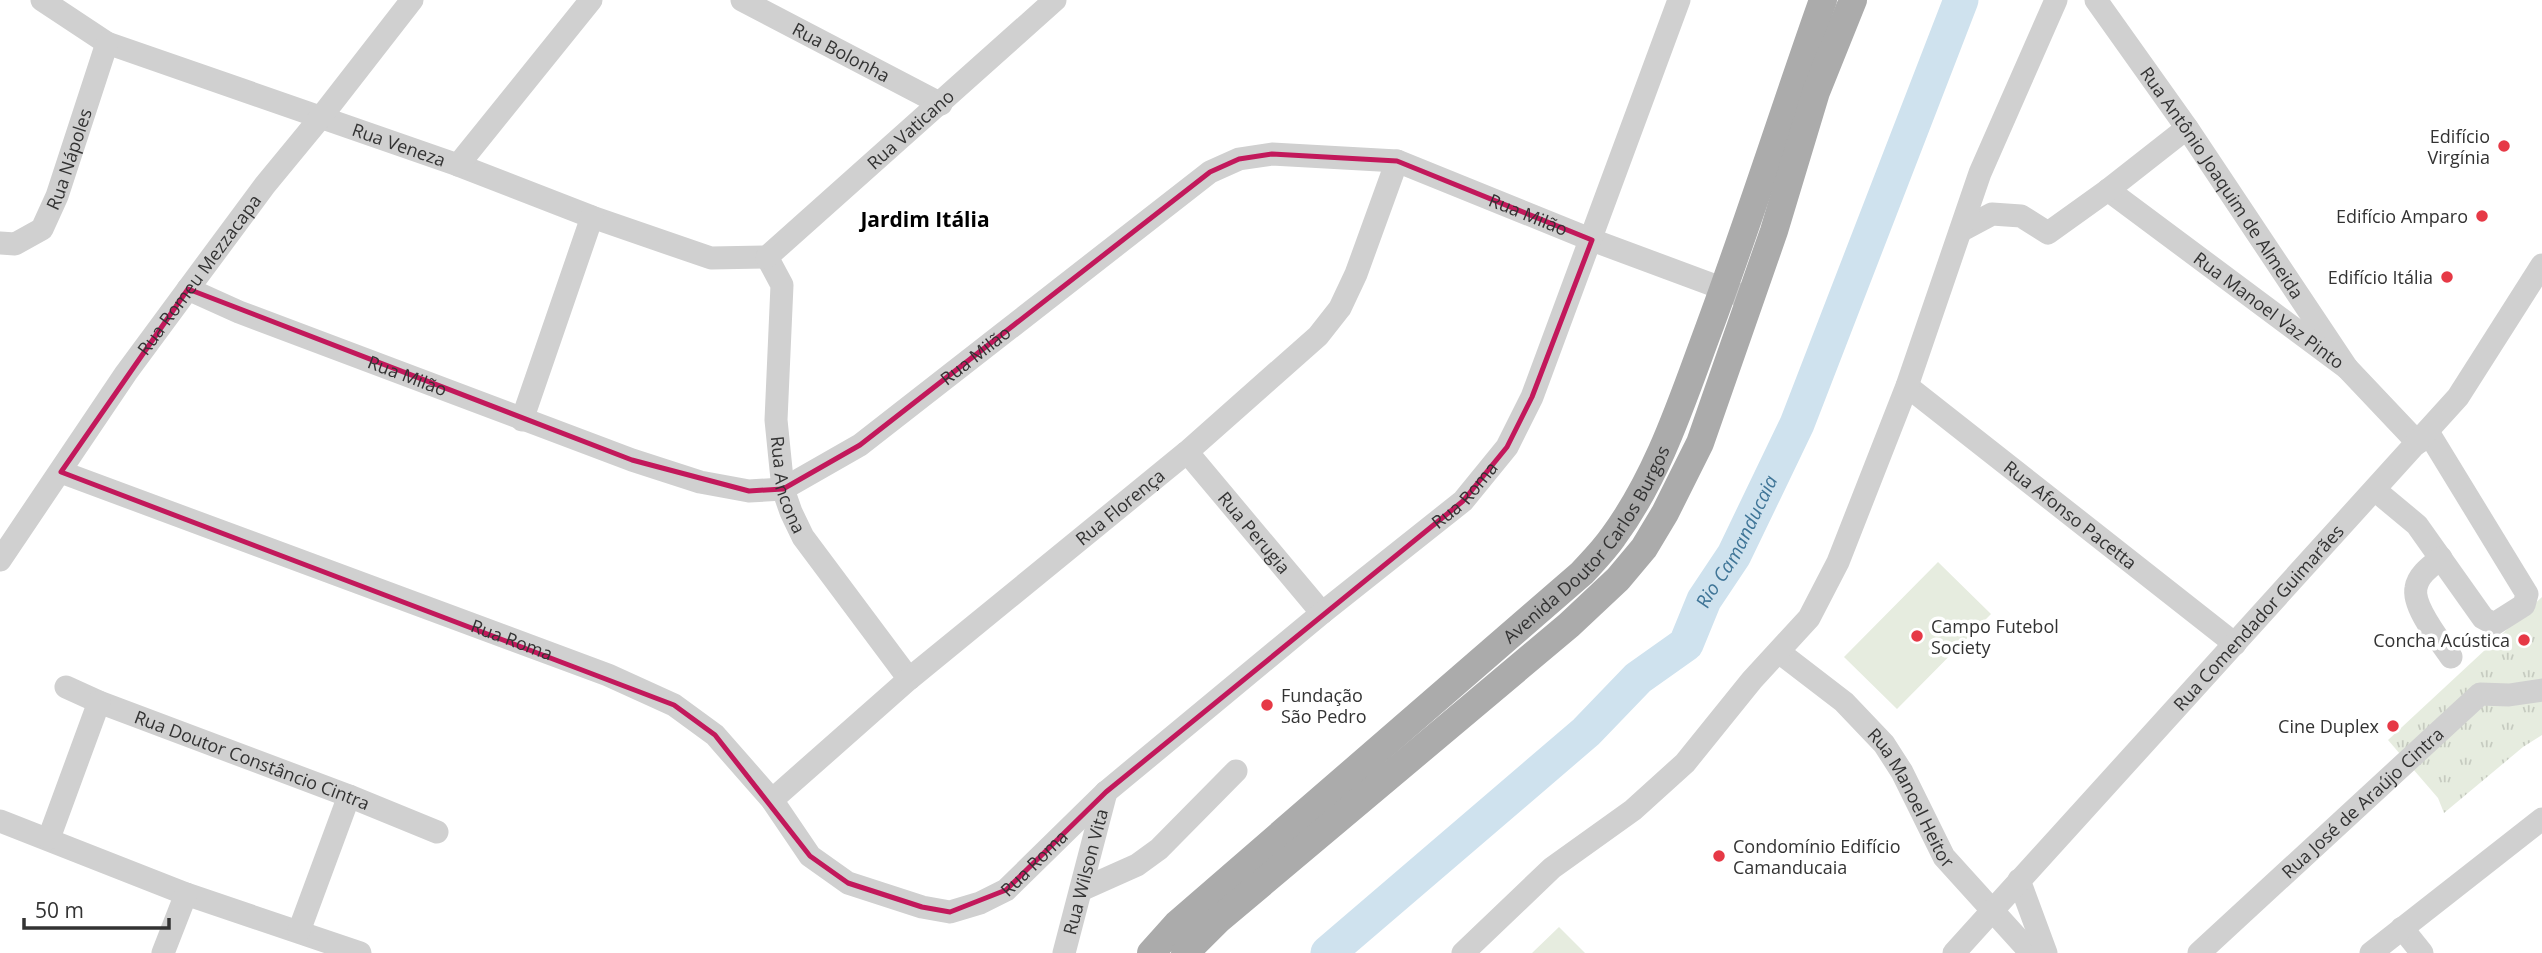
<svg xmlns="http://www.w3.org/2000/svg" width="2542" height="953" viewBox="0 0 2542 953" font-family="'Open Sans',sans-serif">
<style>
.park{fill:url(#park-tufts)}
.pitch{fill:#e6ecdf}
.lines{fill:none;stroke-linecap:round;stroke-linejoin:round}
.river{stroke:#cfe2ee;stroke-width:35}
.minor{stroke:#d0d0d0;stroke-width:23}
.major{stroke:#ababab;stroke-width:28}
.marked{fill:none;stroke:#c2185b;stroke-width:5;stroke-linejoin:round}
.poi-dot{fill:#e63946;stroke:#fff;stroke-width:2.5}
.labels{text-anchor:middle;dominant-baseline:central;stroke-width:7;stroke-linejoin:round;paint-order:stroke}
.street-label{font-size:18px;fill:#333;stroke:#fff}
.poi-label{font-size:18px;fill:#333;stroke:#fff;text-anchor:end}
.water-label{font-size:19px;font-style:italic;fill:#3f7597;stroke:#fff}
.quarter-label{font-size:21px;font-weight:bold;fill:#000;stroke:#fff}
</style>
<defs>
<pattern id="park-tufts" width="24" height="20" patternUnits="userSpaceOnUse" patternTransform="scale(1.75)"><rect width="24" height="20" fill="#e6ecdf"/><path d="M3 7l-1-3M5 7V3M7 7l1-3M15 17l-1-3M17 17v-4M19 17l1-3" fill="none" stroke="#c6cbc0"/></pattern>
</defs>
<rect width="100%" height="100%" fill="#fff"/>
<path class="park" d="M 2542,597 L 2542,735 L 2523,747 L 2444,813 L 2438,798 L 2388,740 Z"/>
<path class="pitch" d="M 1938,562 L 1991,614 L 1897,709 L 1844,657 Z
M 1559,927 L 1585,953 L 1532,953 Z"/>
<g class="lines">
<path class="river" id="s1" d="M 1328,953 L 1586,732 L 1638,678 L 1686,644 L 1704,600 L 1734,555 L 1797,424 L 1961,0"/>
<g class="minor">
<path id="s2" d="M 42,0 L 107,43 L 458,165 L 592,217 L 711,258 L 767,257"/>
<path id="s3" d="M 742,0 L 941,104"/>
<path id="s4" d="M 2096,0 L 2187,128 L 2347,368"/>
<path d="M 458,165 L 591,0"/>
<path id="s5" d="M 2108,190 L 2347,368 L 2418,443"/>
<path d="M 1962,230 L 1992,214 L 2021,216 L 2048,233 L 2108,190 L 2187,128"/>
<path id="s6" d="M 0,243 L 15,244 L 42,229 L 57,196 L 107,43"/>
<path id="s7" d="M 767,257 L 782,285 L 776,420 L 783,489 L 791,512 L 803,537 L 909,679"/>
<path id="s8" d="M 767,257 L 1055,0"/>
<path id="s9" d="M 188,289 L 239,312 L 632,460 L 700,482 L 749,491 L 783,489 L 860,445 L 1210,172 L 1239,159 L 1272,154 L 1397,161 L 1592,240 L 1740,295"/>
<path id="s10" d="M 1907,386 L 2235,644"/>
<path d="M 522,420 L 592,217"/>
<path id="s11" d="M 1187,452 L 1322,613"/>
<path id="s12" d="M 61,472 L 608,675 L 674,705 L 715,735 L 772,800 L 810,856 L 848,883 L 922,907 L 950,912 L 980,903 L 1006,890 L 1106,792 L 1322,613 L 1463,501 L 1507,447 L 1532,397 L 1679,0"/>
<path d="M 2375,490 L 2417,525 L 2483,618 L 2494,624 L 2524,605 L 2527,594 L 2428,432"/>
<path d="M 2441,558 C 2431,566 2418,575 2416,588 C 2412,607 2441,642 2451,657"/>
<path id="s13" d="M 0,560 L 126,373 L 188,289 L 265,185 L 321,117 L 412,0"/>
<path id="s14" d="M 1779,652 L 1844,702 L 1884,744 L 1902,772 L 1944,857 L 2031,953"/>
<path id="s15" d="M 66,687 L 99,702 L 349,796 L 437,832"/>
<path id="s16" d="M 772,800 L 909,679 L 1187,452 L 1318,336 L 1340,308 L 1356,274 L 1397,161"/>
<path d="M 0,821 L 186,894 L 360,953"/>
<path d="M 49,838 L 99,702"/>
<path d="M 2019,880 L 2046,953"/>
<path d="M 1081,890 L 1137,865 L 1159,849 L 1236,771"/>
<path d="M 2402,928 L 2422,953"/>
<path d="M 299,931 L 349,796"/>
<path d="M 163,953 L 186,894"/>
<path id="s17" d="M 1064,953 L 1106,792"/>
<path d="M 1463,953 L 1552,868 L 1633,810 L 1685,763 L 1752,680 L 1809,618 L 1838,562 L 1907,386 L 1980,173 L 2056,0"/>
<path id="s18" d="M 1954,953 L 2458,397 L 2542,265"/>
<path id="s19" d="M 2199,953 L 2480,694 L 2509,695 L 2542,690"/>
<path d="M 2371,953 L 2542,819"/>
</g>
<g class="major">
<path id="s20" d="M 1151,953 L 1177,924 L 1582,573 C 1593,561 1604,550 1613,537 C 1658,476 1682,401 1708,331 C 1749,221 1784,110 1823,0"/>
<path d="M 1185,953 L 1218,920 L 1569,625 L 1618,579 L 1644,548 L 1665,513 L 1700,443 L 1774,231 L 1816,92 L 1853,0"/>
</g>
</g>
<path class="marked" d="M 1272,154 L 1397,161 L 1592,240 L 1532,397 L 1507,447 L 1463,501 L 1106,792 L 1006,890 L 950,912 L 922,907 L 848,883 L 810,856 L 715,735 L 674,705 L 61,472 L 188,289 L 632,460 L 749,491 L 783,489 L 860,445 L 1210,172 L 1239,159 Z"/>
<g class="poi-dot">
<circle cx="2504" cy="146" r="7"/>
<circle cx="2482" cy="216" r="7"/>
<circle cx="2447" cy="277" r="7"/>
<circle cx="1917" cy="636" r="7"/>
<circle cx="2524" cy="640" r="7"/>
<circle cx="1267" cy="705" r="7"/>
<circle cx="2393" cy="726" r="7"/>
<circle cx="1719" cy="856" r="7"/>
</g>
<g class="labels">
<g class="street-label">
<text stroke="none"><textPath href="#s3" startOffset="112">Rua Bolonha</textPath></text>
<text stroke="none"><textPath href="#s8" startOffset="192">Rua Vaticano</textPath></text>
<text stroke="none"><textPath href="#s2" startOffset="387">Rua Veneza</textPath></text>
<text stroke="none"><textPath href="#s6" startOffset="121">Rua Nápoles</textPath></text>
<text stroke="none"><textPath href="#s4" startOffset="222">Rua Antônio Joaquim de Almeida</textPath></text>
<text stroke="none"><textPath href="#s9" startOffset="1496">Rua Milão</textPath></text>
<text stroke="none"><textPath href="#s13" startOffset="348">Rua Romeu Mezzacapa</textPath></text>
<text stroke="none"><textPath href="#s5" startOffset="201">Rua Manoel Vaz Pinto</textPath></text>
<text stroke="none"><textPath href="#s9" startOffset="866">Rua Milão</textPath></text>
<text stroke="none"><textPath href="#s9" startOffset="236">Rua Milão</textPath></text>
<text stroke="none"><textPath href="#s7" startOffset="233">Rua Ancona</textPath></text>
<text stroke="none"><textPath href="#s12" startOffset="1680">Rua Roma</textPath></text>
<text stroke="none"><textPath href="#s16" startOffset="455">Rua Florença</textPath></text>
<text stroke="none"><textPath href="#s10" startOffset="208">Rua Afonso Pacetta</textPath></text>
<text stroke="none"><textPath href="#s11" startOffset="105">Rua Perugia</textPath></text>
<text stroke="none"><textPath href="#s20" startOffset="600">Avenida Doutor Carlos Burgos</textPath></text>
<text stroke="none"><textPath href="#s18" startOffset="453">Rua Comendador Guimarães</textPath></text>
<text stroke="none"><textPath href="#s12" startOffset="481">Rua Roma</textPath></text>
<text stroke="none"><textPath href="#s15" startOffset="200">Rua Doutor Constâncio Cintra</textPath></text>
<text stroke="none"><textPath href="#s14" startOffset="200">Rua Manoel Heitor</textPath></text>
<text stroke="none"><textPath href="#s19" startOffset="222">Rua José de Araújo Cintra</textPath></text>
<text stroke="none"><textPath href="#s12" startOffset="1113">Rua Roma</textPath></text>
<text stroke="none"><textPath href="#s17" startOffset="84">Rua Wilson Vita</textPath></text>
</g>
<g class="poi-label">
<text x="2490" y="136">Edifício<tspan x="2490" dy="21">Virgínia</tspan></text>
<text x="2468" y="216">Edifício Amparo</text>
<text x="2433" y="277">Edifício Itália</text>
<text x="1931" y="626" text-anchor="start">Campo Futebol<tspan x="1931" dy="21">Society</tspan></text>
<text x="2510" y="640">Concha Acústica</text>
<text x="1281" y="695" text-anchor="start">Fundação<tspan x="1281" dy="21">São Pedro</tspan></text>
<text x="2379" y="726">Cine Duplex</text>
<text x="1733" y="846" text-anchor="start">Condomínio Edifício<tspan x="1733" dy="21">Camanducaia</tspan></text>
</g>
<g class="water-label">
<text stroke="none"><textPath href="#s1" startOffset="588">Rio Camanducaia</textPath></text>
</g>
<g class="quarter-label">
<text x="925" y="219">Jardim Itália</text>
</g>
</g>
<path d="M24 918v10h145v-10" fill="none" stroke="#333333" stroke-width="3.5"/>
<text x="35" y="918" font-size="21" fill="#333333" stroke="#ffffff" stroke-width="5" paint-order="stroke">50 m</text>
</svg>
